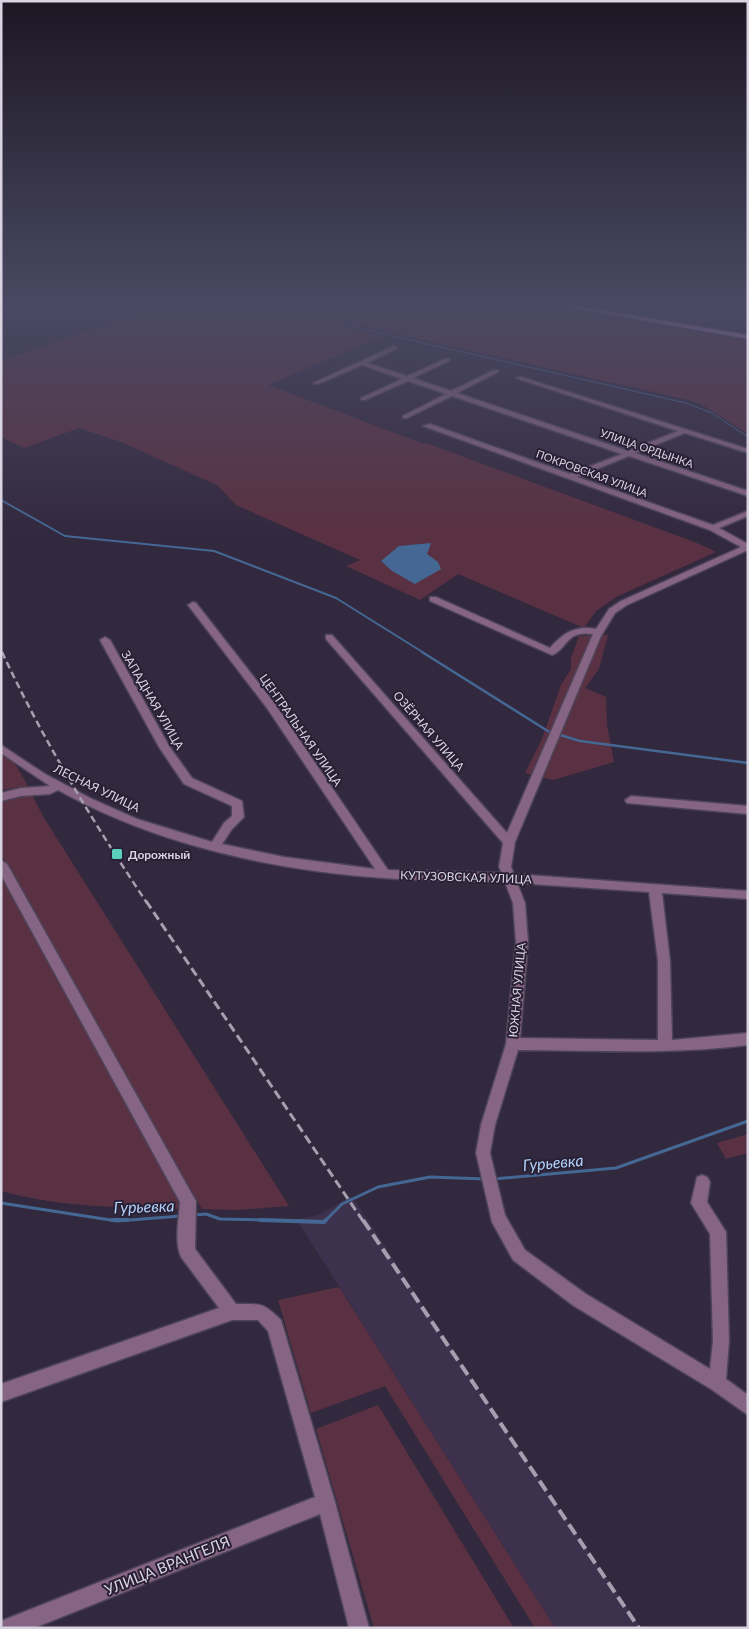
<svg xmlns="http://www.w3.org/2000/svg" width="749" height="1629" viewBox="0 0 749 1629" font-family="Lato,sans-serif">
<style>
.built{fill:#3e314d}
.green{fill:#5a3142}
.water{fill:#446793}
.lines{fill:none;stroke-linecap:round;stroke-linejoin:round}
.stream-far4{stroke:#446793;stroke-width:1}
.stream-far3{stroke:#446793;stroke-width:2}
.stream-far2{stroke:#446793;stroke-width:2.5}
.stream-far1{stroke:#446793;stroke-width:3}
.stream{stroke:#446793;stroke-width:4}
.minor-casing{stroke:#4e4459;stroke-width:3}
.major-casing{stroke:#4e4459;stroke-width:3}
.minor{fill:#866483;fill-rule:evenodd}
.major{fill:#dd97d9;fill-rule:evenodd}
.rail-far3{stroke:#a69fb0;stroke-width:2;stroke-dasharray:5.5 2.5;stroke-linecap:butt}
.rail-far2{stroke:#a69fb0;stroke-width:2.5;stroke-dasharray:7 4;stroke-linecap:butt}
.rail-far1{stroke:#a69fb0;stroke-width:3;stroke-dasharray:9 4.5;stroke-linecap:butt}
.rail{stroke:#a69fb0;stroke-width:4;stroke-dasharray:12 5.5;stroke-linecap:butt}
.poi-dot{fill:#5bcebc;stroke:#292035;stroke-width:2}
.labels{text-anchor:middle;dominant-baseline:central;stroke-width:4;stroke-linejoin:round;paint-order:stroke}
.far-street-label{font-size:11px;fill:#d9d3e2;stroke:#292035}
.street-label{font-size:12px;fill:#d9d3e2;stroke:#292035}
.poi-label{font-size:12px;font-weight:bold;fill:#d9d3e2;stroke:#292035;text-anchor:start}
.near-street-label{font-size:15px;fill:#d9d3e2;stroke:#292035}
.near-water-label{font-size:16px;font-style:italic;fill:#b1d1fa;stroke:#292035}
</style>
<rect width="100%" height="100%" fill="#33293f"/>
<path class="built" d="M 352,1196 L 487,1403 L 641,1628 L 555,1628 L 297,1220 L 318,1215 Z"/>
<path class="green" d="M 157,306 L 549,306 L 748,341 L 748,434 L 703,405 L 689,400 L 345,322 L 339,326 L 383,336 L 268,385 L 424,444 L 426,443 L 697,543 L 716,552 L 616,597 L 596,611 L 584,628 L 458,574 L 420,600 L 346,566 L 360,560 L 236,505 L 217,485 L 121,442 L 79,428 L 24,448 L 1,437 L 1,361 Z
M 608,635 L 599,669 L 585,688 L 606,697 L 607,725 L 614,762 L 553,780 L 525,773 L 542,739 L 561,685 L 571,669 L 571,658 L 579,636 Z
M 1,750 L 14,762 L 28,786 L 1,790 Z
M 31,793 L 44,818 L 289,1206 L 238,1210 L 202,1209 L 1,854 L 1,800 Z
M 1,876 L 185,1209 C 124,1207 61,1208 1,1191 Z
M 748,1134 L 748,1153 L 726,1159 L 717,1143 Z
M 339,1287 L 555,1628 L 535,1628 L 385,1386 L 311,1413 L 278,1300 Z
M 378,1405 L 514,1628 L 374,1628 L 316,1429 Z"/>
<path class="water" d="M 431,543 L 427,554 L 438,562 L 441,569 L 415,584 L 392,571 L 381,561 L 399,546 Z"/>
<g class="lines">
<path class="stream-far4" d="M 345,325 L 686,403 L 712,413 L 748,437"/>
<path class="stream-far3" d="M 1,500 L 65,536 L 214,551 L 336,598 L 424,653"/>
<path class="stream-far2" d="M 422,652 L 551,733
M 557,734 L 580,741 L 748,763"/>
<path class="stream-far1" d="M 493,1179 L 616,1168 L 748,1121
M 1,1203 L 117,1221 L 181,1216
M 194,1215 L 206,1214 L 220,1219 L 303,1221
M 325,1221 L 342,1204 L 378,1187 L 430,1177 L 485,1179"/>
<path class="stream" d="M 112,1220 L 128,1220
M 260,1220 L 324,1222 L 326,1220"/>
<defs>
<path id="minor" d="M 394,346 L 397,348 L 396,349 L 367,363 L 407,376 L 445,359 L 449,359 L 449,361 L 413,378 L 451,391 L 494,370 L 498,370 L 498,372 L 457,393 L 628,451 L 678,431 L 516,378 L 521,377 L 748,449 L 748,453 L 685,433 L 635,453 L 748,491 L 748,496 L 629,456 L 577,477 L 713,525 L 748,511 L 748,516 L 719,528 L 748,544 L 748,550 L 627,605 L 615,613 L 601,636 L 515,842 L 511,867 L 514,874 L 748,891 L 748,899 L 662,893 L 670,961 L 672,1040 L 748,1033 L 748,1045 C 671,1055 595,1050 518,1050 L 495,1125 L 490,1153 L 505,1215 L 525,1250 L 586,1294 L 710,1369 L 713,1341 L 710,1234 L 691,1203 L 697,1177 L 702,1175 L 707,1177 L 710,1182 L 707,1202 L 726,1232 L 729,1341 L 726,1379 L 748,1395 L 748,1415 L 711,1389 L 574,1306 L 513,1260 L 492,1222 L 476,1153 L 481,1125 L 506,1044 L 516,942 L 513,903 L 505,882 C 465,881 424,881 384,878 C 272,870 157,845 58,790 L 50,794 L 21,796 L 1,801 L 1,793 L 21,788 L 50,786 L 1,753 L 1,745 L 45,774 L 90,798 L 137,819 L 212,842 L 224,823 L 232,816 L 232,806 L 184,784 L 159,747 L 100,640 L 105,637 L 110,640 L 169,746 L 192,778 L 242,801 L 244,817 L 232,829 L 222,844 L 284,857 L 375,869 L 267,708 L 188,605 L 193,602 L 196,603 L 275,704 L 388,870 L 502,873 L 499,867 L 503,843 L 326,639 L 326,635 L 332,635 L 507,833 L 593,634 C 565,630 568,649 552,655 L 430,601 L 430,597 L 436,597 L 550,648 C 563,633 576,625 596,629 L 609,609 L 621,601 L 741,547 L 710,530 L 423,426 L 430,424 L 570,474 L 622,454 L 452,396 L 407,418 L 403,418 L 403,416 L 446,394 L 408,381 L 365,400 L 361,400 L 361,398 L 402,379 L 362,365 L 318,384 L 313,383 ZM 517,883 L 649,892 L 658,961 L 658,1040 L 520,1038 L 528,942 L 525,903 Z
M 631,796 L 748,806 L 748,814 L 627,803 L 625,800 Z
M 1,860 L 7,864 L 193,1196 L 196,1201 L 195,1249 L 236,1304 C 261,1304 262,1302 281,1320 L 335,1502 L 369,1628 L 349,1628 L 320,1514 L 34,1628 L 1,1628 L 1,1621 L 315,1497 L 268,1331 L 258,1320 L 232,1320 L 1,1402 L 1,1384 L 219,1308 L 181,1257 C 174,1241 179,1219 180,1202 L 1,875 Z"/>
<path id="major" d="M 562,306 L 578,306 L 748,335 L 748,339 Z"/>
</defs>
<use href="#minor" class="minor-casing"/>
<use href="#major" class="major-casing"/>
<use href="#minor" class="minor"/>
<use href="#major" class="major"/>
<path class="rail-far3" d="M 1,651 L 2,653"/>
<path class="rail-far2" d="M 2,652 C 43,740 93,822 147,903"/>
<path class="rail-far1" d="M 146,901 L 363,1221"/>
<path class="rail" d="M 363,1220 L 639,1628"/>
</g>
<linearGradient id="sky" x2="0" y2="1"><stop stop-color="#1c1723"/><stop offset="0.57" stop-color="#4a4963"/><stop offset="1" stop-color="#4a4963" stop-opacity="0"/></linearGradient>
<rect width="749" height="534" fill="url(#sky)"/>
<rect class="poi-dot" x="111" y="848" width="12" height="12" rx="2.5"/>
<g class="labels">
<g class="far-street-label">
<text transform="translate(647 448) rotate(19)">УЛИЦА ОРДЫНКА</text>
<text transform="translate(592 473) rotate(20)">ПОКРОВСКАЯ УЛИЦА</text>
</g>
<g class="street-label">
<text transform="translate(153 700) rotate(60)">ЗАПАДНАЯ УЛИЦА</text>
<text transform="translate(301 730) rotate(55)">ЦЕНТРАЛЬНАЯ УЛИЦА</text>
<text transform="translate(429 731) rotate(49)">ОЗЁРНАЯ УЛИЦА</text>
<text transform="translate(97 788) rotate(26)">ЛЕСНАЯ УЛИЦА</text>
<text transform="translate(466 877) rotate(2)">КУТУЗОВСКАЯ УЛИЦА</text>
<text transform="translate(517 990) rotate(-85)">ЮЖНАЯ УЛИЦА</text>
</g>
<g class="poi-label">
<text x="128" y="854">Дорожный</text>
</g>
<g class="near-street-label">
<text transform="translate(167 1565) rotate(-22)">УЛИЦА ВРАНГЕЛЯ</text>
</g>
<g class="near-water-label">
<text transform="translate(553 1162) rotate(-5)">Гурьевка</text>
<text transform="translate(144 1206) rotate(-2)">Гурьевка</text>
</g>
</g>
<rect width="749" height="1629" fill="none" stroke="#d9d3e2" stroke-width="5"/>
</svg>
